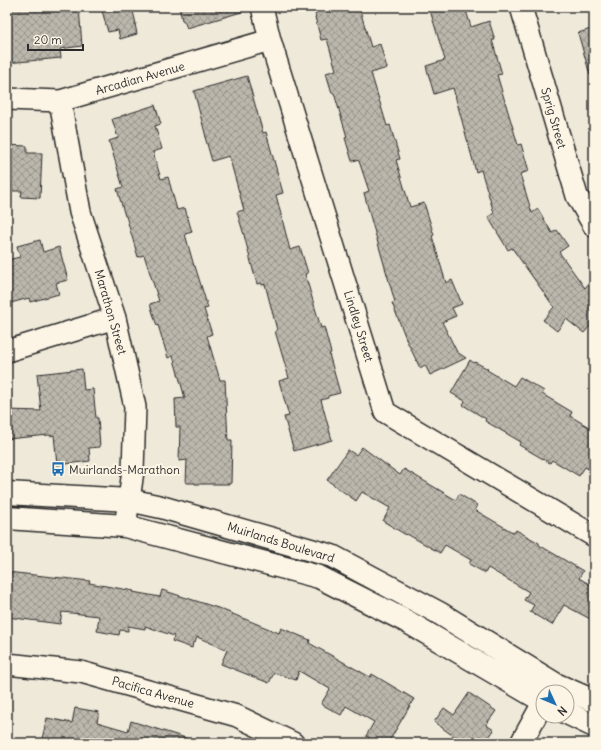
<svg xmlns="http://www.w3.org/2000/svg" width="601" height="750" viewBox="0 0 601 750" font-family="Delius,sans-serif">
<style>
.building{fill:url(#building-cross-hatch);stroke:#2b2b2b}
.lines{fill:none;stroke-linecap:round;stroke-linejoin:round}
.minor-casing{stroke:#2b2b2b;stroke-width:24}
.major-casing{stroke:#2b2b2b;stroke-width:25}
.minor{stroke:#fcf5e5;stroke-width:21}
.major{stroke:#fcf5e5;stroke-width:22}
.labels{text-anchor:middle;dominant-baseline:central;stroke-width:4;stroke-linejoin:round;paint-order:stroke}
.street-label{font-size:12px;fill:#2b2b2b;stroke:#fcf5e5}
.poi-label{font-size:12px;fill:#2b2b2b;stroke:#fcf5e5;text-anchor:start}
</style>
<defs>
<pattern id="building-cross-hatch" width="8" height="8" patternUnits="userSpaceOnUse"><rect width="8" height="8" fill="#bcb7ac"/><path d="M0 0l8 8M0 8l8-8" fill="none" stroke="#99958c"/></pattern>
</defs>
<rect width="100%" height="100%" fill="#efe9da"/>
<filter id="ink" filterUnits="userSpaceOnUse"><feTurbulence type="fractalNoise" baseFrequency=".025" numOctaves="2"/><feDisplacementMap in="SourceGraphic" scale="8" xChannelSelector="R" yChannelSelector="G"/><feConvolveMatrix kernelMatrix="1 2 1 2 8 2 1 2 1" color-interpolation-filters="sRGB"/></filter>
<g filter="url(#ink)">
<path class="building" d="M 7,7 L 79,7 L 82,46 L 60,49 L 61,58 L 7,63 Z
M 101,7 L 132,7 L 136,24 L 135,24 L 137,34 L 120,39 L 118,30 L 108,32 Z
M 179,7 L 245,7 L 245,11 L 187,28 L 184,21 L 182,20 Z
M 313,7 L 359,7 L 371,47 L 380,44 L 387,68 L 371,73 L 387,126 L 390,125 L 400,159 L 396,160 L 410,207 L 424,203 L 434,235 L 432,236 L 446,283 L 452,280 L 462,304 L 452,308 L 456,316 L 442,322 L 457,352 L 466,358 L 430,375 L 425,365 L 420,368 L 407,341 L 392,303 L 395,302 L 371,219 L 364,193 L 369,191 L 359,161 L 358,161 L 357,160 L 352,161 L 345,138 L 347,137 L 334,93 L 332,93 L 326,73 L 336,70 L 327,39 L 321,40 L 315,17 L 316,17 Z
M 429,7 L 465,7 L 471,27 L 489,21 L 495,40 L 492,40 L 502,74 L 497,75 L 518,145 L 521,144 L 529,171 L 520,174 L 532,213 L 538,209 L 552,233 L 557,230 L 568,246 L 559,252 L 585,288 L 594,277 L 594,321 L 584,333 L 566,319 L 557,331 L 543,320 L 554,307 L 512,248 L 508,250 L 488,217 L 494,213 L 481,170 L 476,172 L 453,88 L 434,94 L 426,66 L 445,60 Z
M 594,28 L 594,74 L 590,75 L 578,33 Z
M 247,76 L 263,133 L 266,132 L 283,193 L 276,195 L 290,250 L 300,247 L 308,273 L 305,274 L 321,328 L 324,327 L 331,353 L 329,354 L 340,393 L 328,396 L 328,398 L 321,400 L 332,440 L 294,451 L 284,417 L 289,416 L 279,381 L 289,378 L 275,331 L 277,330 L 265,284 L 262,285 L 261,283 L 257,284 L 253,270 L 244,235 L 237,212 L 244,210 L 229,156 L 212,161 L 205,137 L 206,137 L 194,91 Z
M 155,105 L 161,124 L 155,126 L 162,149 L 153,152 L 161,179 L 168,177 L 177,210 L 185,208 L 192,232 L 185,234 L 194,266 L 195,266 L 208,308 L 204,309 L 212,334 L 207,336 L 220,380 L 225,380 L 228,440 L 232,440 L 231,484 L 195,484 L 195,483 L 186,483 L 187,460 L 179,461 L 180,427 L 176,427 L 175,399 L 185,398 L 173,356 L 168,358 L 158,325 L 157,326 L 150,304 L 159,301 L 144,255 L 138,257 L 126,216 L 125,216 L 117,189 L 123,187 L 109,141 L 118,138 L 112,119 L 121,117 L 121,116 Z
M 7,145 L 27,146 L 27,153 L 42,153 L 40,198 L 21,197 L 22,191 L 7,191 Z
M 40,240 L 43,252 L 59,247 L 68,280 L 56,283 L 59,294 L 30,302 L 29,298 L 7,304 L 7,260 L 20,257 L 17,246 Z
M 470,360 L 474,363 L 475,362 L 488,369 L 487,370 L 514,386 L 520,377 L 544,391 L 542,394 L 572,412 L 570,416 L 594,430 L 594,472 L 585,467 L 579,476 L 552,460 L 550,463 L 519,445 L 521,442 L 485,421 L 486,419 L 463,405 L 465,401 L 451,393 Z
M 82,369 L 84,390 L 93,389 L 96,418 L 98,418 L 100,447 L 89,448 L 90,461 L 57,465 L 54,435 L 50,436 L 49,435 L 7,439 L 7,410 L 41,411 L 37,374 Z
M 362,447 L 400,475 L 404,469 L 456,500 L 459,494 L 477,505 L 475,510 L 514,533 L 516,530 L 539,543 L 539,545 L 583,571 L 579,578 L 594,587 L 594,621 L 564,605 L 552,625 L 530,612 L 534,605 L 524,600 L 529,592 L 488,568 L 485,573 L 469,564 L 471,560 L 445,545 L 440,553 L 407,534 L 406,535 L 383,521 L 390,508 L 362,492 L 356,501 L 327,480 L 348,450 L 356,455 Z
M 7,572 L 90,581 L 89,583 L 134,591 L 133,592 L 160,597 L 162,590 L 218,608 L 279,633 L 281,628 L 310,640 L 309,643 L 370,677 L 372,674 L 414,699 L 388,743 L 378,743 L 366,736 L 374,722 L 346,706 L 341,715 L 321,704 L 330,689 L 299,671 L 296,680 L 274,673 L 269,683 L 221,664 L 227,650 L 197,637 L 195,643 L 193,642 L 192,648 L 172,641 L 174,636 L 145,626 L 145,629 L 128,626 L 128,631 L 120,630 L 119,635 L 97,631 L 99,616 L 62,612 L 60,624 L 7,617 Z
M 469,693 L 496,711 L 486,725 L 494,730 L 485,743 L 463,743 L 434,722 L 444,708 L 454,715 Z
M 75,708 L 99,712 L 97,722 L 128,731 L 131,721 L 189,739 L 189,743 L 41,743 L 47,718 L 72,723 Z"/>
<g class="lines">
<defs>
<path id="minor" d="M 262,7 L 270,40 L 385,412 L 594,536
M 521,7 L 577,196 L 594,226
M 7,99 L 60,101 L 270,40
M 60,101 L 80,212 L 115,318 L 135,407 L 133,471 L 129,500 L 125,526
M 7,351 L 115,318
M 7,664 L 81,672 L 237,716 L 293,743
M 521,743 L 543,703"/>
<path id="major" d="M 7,493 L 129,500 L 161,507 L 332,556 L 439,613 L 555,684 L 594,701
M 7,518 L 125,526 L 319,577 L 406,621 L 543,701
M 567,713 L 594,726"/>
</defs>
<use href="#minor" class="minor-casing"/>
<use href="#major" class="major-casing"/>
<use href="#minor" class="minor"/>
<use href="#major" class="major"/>
</g>
</g>
<defs>
<symbol id="bus-bare" viewBox="-9 -9 18 18"><path d="M-5-6H5V4H4V6H2V4H-2V6H-4V4H-5ZM-3.5-4V0h7V-4ZM-3.5 1.2v1.5H-2V1.2ZM2 1.2v1.5H3.5V1.2Z" fill="#1f6fb2" stroke="#fcf5e5" stroke-width="2.5" paint-order="stroke"/></symbol>
</defs>
<g fill-rule="evenodd">
<use href="#bus-bare" x="48" y="459" width="20" height="20"/>
</g>
<g class="labels">
<g class="street-label">
<text transform="translate(140 78) rotate(-16)">Arcadian Avenue</text>
<text transform="translate(554 118) rotate(74)">Sprig Street</text>
<text transform="translate(111 312) rotate(74)">Marathon Street</text>
<text transform="translate(359 326) rotate(73)">Lindley Street</text>
<text transform="translate(281 542) rotate(17)">Muirlands Boulevard</text>
<text transform="translate(153 692) rotate(16)">Pacifica Avenue</text>
</g>
<g class="poi-label">
<text x="69" y="469">Muirlands-Marathon</text>
</g>
</g>
<rect width="601" height="750" fill="none" stroke="#fcf5e5" stroke-width="24"/>
<rect x="12" y="12" width="577" height="726" fill="none" stroke="#2b2b2b" stroke-width="1.5" filter="url(#ink)"/>
<g transform="translate(555 704) rotate(134)"><circle r="19" fill="#fcf5e5" stroke="#a8a49b"/>
<path d="M0-3L7 15L0 10L-7 15Z" fill="#1f6fb2"/>
<text y="-6" font-size="11" font-weight="bold" text-anchor="middle" fill="#2b2b2b">N</text>
</g>
<path d="M28 44v6h55v-6" fill="none" stroke="#2b2b2b" stroke-width="2"/>
<text x="34" y="44" font-size="12" fill="#2b2b2b" stroke="#fcf5e5" stroke-width="3" paint-order="stroke">20 m</text>
</svg>
